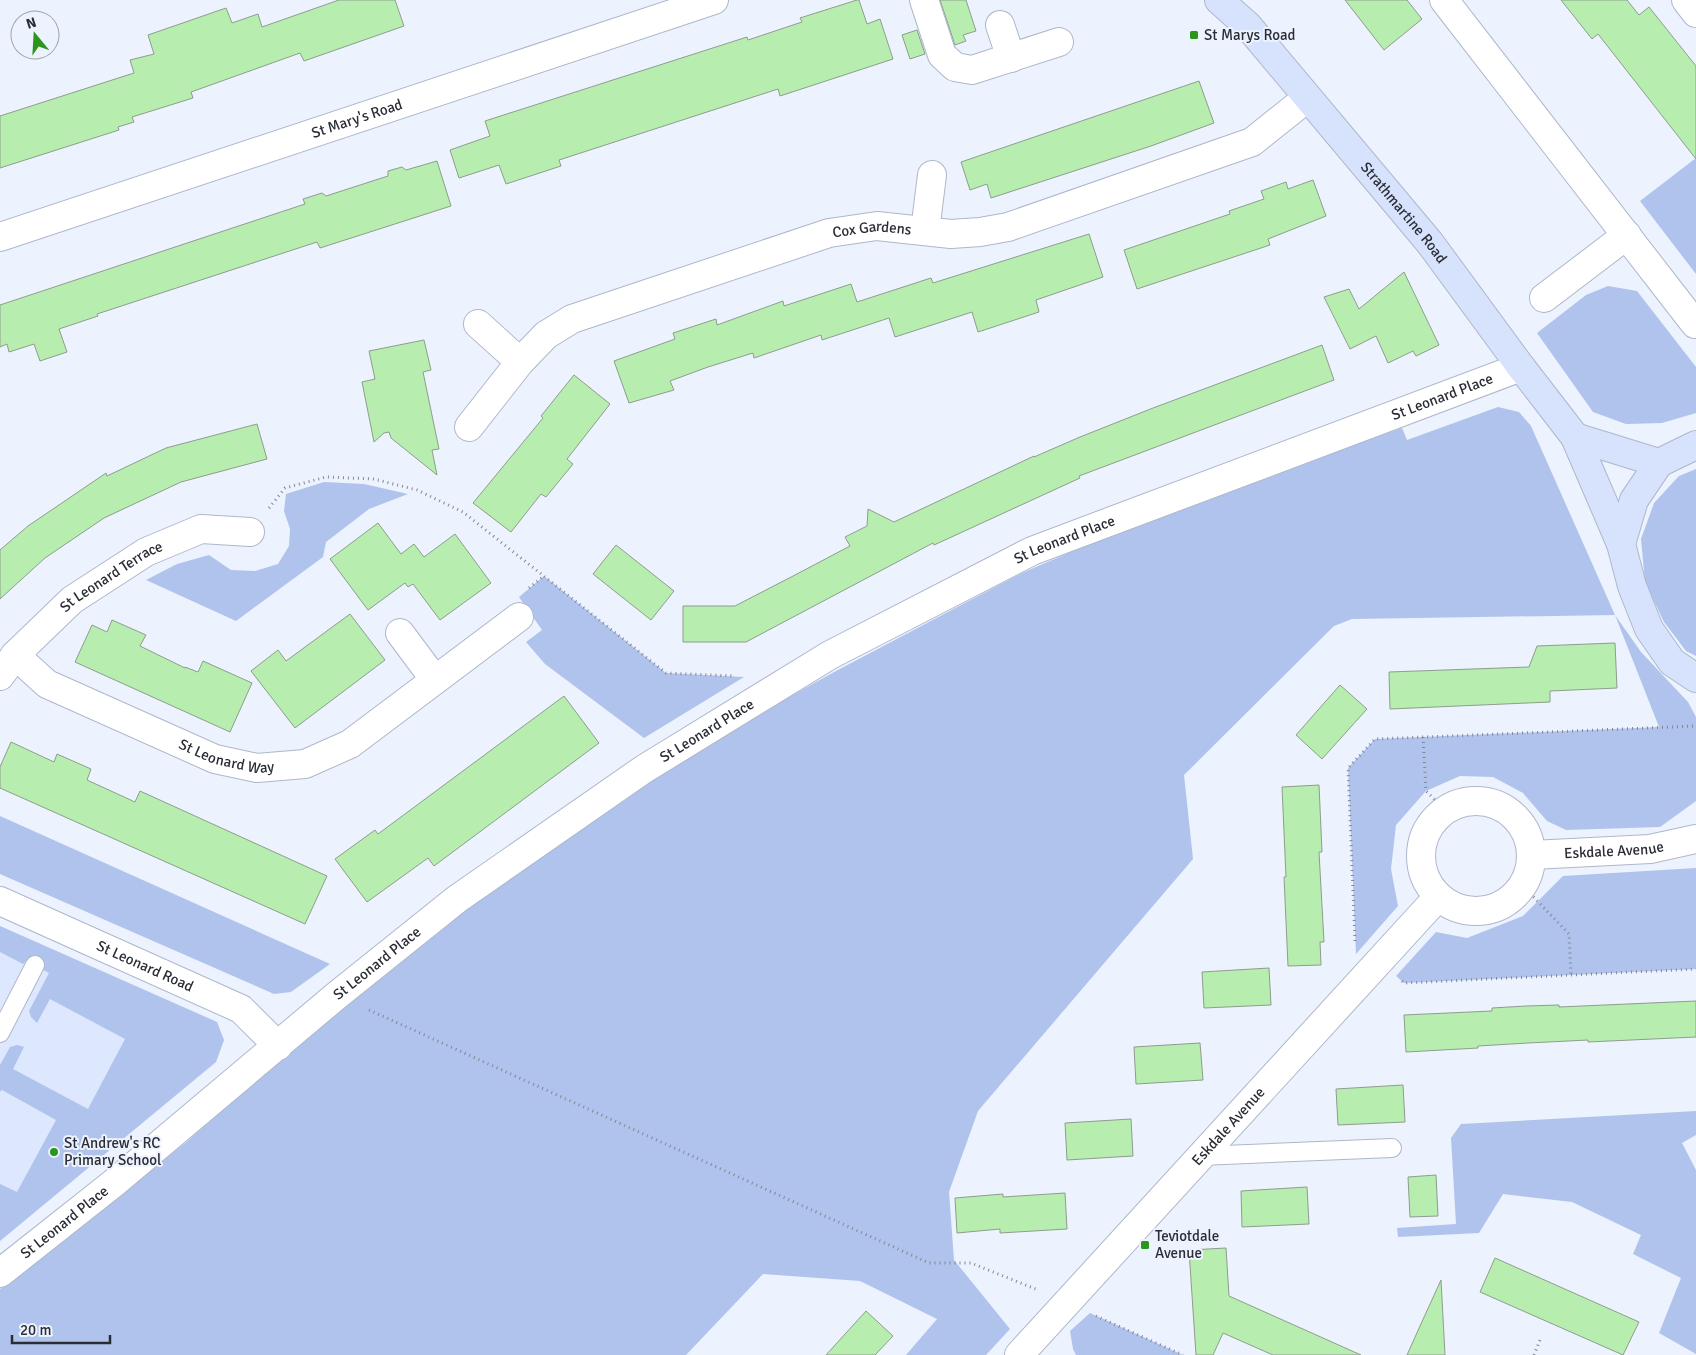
<svg xmlns="http://www.w3.org/2000/svg" width="1696" height="1355" viewBox="0 0 1696 1355" font-family="Signika,sans-serif">
<style>
.built{fill:#dde7fd}
.green{fill:#afc3ed}
.building{fill:#b7eeaf;stroke:#8e9d8c}
.lines{fill:none;stroke-linecap:round;stroke-linejoin:round}
.lane-casing{stroke:#aeb7ca;stroke-width:20}
.street-casing{stroke:#aeb7ca;stroke-width:30}
.secondary-casing{stroke:#aeb7ca;stroke-width:30}
.path{stroke:#848892;stroke-width:3;stroke-dasharray:1 4;stroke-linecap:butt}
.lane{stroke:#fff;stroke-width:18}
.street{stroke:#fff;stroke-width:28}
.secondary{stroke:#d7e2fd;stroke-width:28}
.poi-dot{fill:#2c951c;stroke:#ecf2fe;stroke-width:2}
.labels{text-anchor:middle;dominant-baseline:central;stroke-width:4;stroke-linejoin:round;paint-order:stroke}
.poi-label{font-size:15px;fill:#2a2d35;stroke:#ecf2fe;text-anchor:start}
.street-label{font-size:15px;fill:#2a2d35;stroke:#ecf2fe}
</style>
<rect width="100%" height="100%" fill="#ecf2fe"/>
<path class="built" d="M 0,926 L 217,1022 L 224,1040 L 216,1062 L 0,1241 Z"/>
<path class="green" d="M 1696,158 L 1696,274 L 1640,201 Z
M 1608,286 L 1637,291 L 1696,367 L 1696,413 L 1662,423 L 1626,424 L 1593,412 L 1537,333 L 1586,295 Z
M 1498,407 L 1519,412 L 1531,426 L 1615,615 L 1641,652 L 1688,702 L 1696,717 L 1696,801 L 1660,827 L 1566,830 L 1547,821 L 1523,793 L 1493,777 L 1460,776 L 1426,791 L 1396,825 L 1391,869 L 1398,906 L 1356,954 L 1348,768 L 1375,739 L 1659,727 L 1615,615 L 1352,619 L 1334,626 L 1184,775 L 1193,859 L 978,1111 L 949,1192 L 954,1260 L 1010,1329 L 986,1355 L 906,1355 L 937,1319 L 860,1281 L 763,1274 L 686,1355 L 0,1355 L 0,1289 L 184,1144 L 345,1003 L 465,908 L 579,828 L 715,738 L 836,671 L 1022,573 L 1166,511 L 1402,428 L 1407,440 Z
M 1696,469 L 1696,656 L 1686,651 L 1664,622 L 1645,582 L 1641,539 L 1654,503 L 1679,476 Z
M 324,482 L 364,484 L 408,494 L 369,509 L 326,542 L 323,557 L 236,621 L 146,580 L 177,564 L 209,555 L 231,570 L 255,571 L 278,564 L 289,546 L 290,529 L 284,511 L 286,494 Z
M 544,576 L 666,673 L 744,677 L 644,738 L 545,664 L 526,642 L 542,630 L 519,597 Z
M 0,816 L 330,964 L 291,992 L 274,994 L 0,874 Z
M 1696,868 L 1696,969 L 1404,983 L 1396,976 L 1436,932 L 1467,938 L 1523,916 L 1563,876 Z
M 0,926 L 217,1022 L 224,1040 L 216,1062 L 0,1241 L 0,1184 L 17,1192 L 56,1120 L 2,1090 L 0,1092 L 0,1065 L 10,1047 L 17,1045 L 24,1047 L 13,1069 L 88,1109 L 125,1039 L 50,999 L 37,1023 L 31,1017 L 29,1011 L 49,973 L 26,961 L 23,964 L 0,952 Z
M 1696,1111 L 1696,1135 L 1682,1143 L 1696,1170 L 1696,1354 L 1659,1333 L 1681,1278 L 1633,1254 L 1641,1235 L 1572,1202 L 1503,1194 L 1479,1233 L 1398,1237 L 1397,1228 L 1456,1224 L 1451,1138 L 1461,1124 Z
M 1090,1313 L 1183,1355 L 1076,1355 L 1073,1349 L 1070,1331 Z"/>
<path class="building" d="M 339,0 L 395,0 L 404,26 L 304,61 L 300,53 L 191,92 L 193,98 L 132,117 L 134,122 L 118,127 L 119,130 L 0,168 L 0,116 L 134,73 L 130,60 L 154,54 L 148,35 L 226,8 L 232,23 L 258,14 L 262,27 Z
M 857,0 L 859,0 L 867,24 L 880,19 L 893,59 L 780,96 L 778,89 L 559,160 L 561,166 L 506,184 L 499,165 L 459,178 L 450,150 L 490,136 L 485,121 L 747,37 L 748,40 L 802,22 L 800,18 Z
M 940,0 L 966,0 L 976,31 L 963,35 L 966,41 L 955,45 Z
M 1345,0 L 1407,0 L 1422,19 L 1384,50 Z
M 1561,0 L 1627,0 L 1639,15 L 1649,7 L 1696,66 L 1696,159 L 1598,34 L 1592,39 Z
M 917,30 L 925,54 L 910,59 L 902,35 Z
M 1199,81 L 1214,123 L 1151,146 L 991,198 L 987,184 L 970,190 L 961,162 Z
M 437,161 L 451,206 L 320,248 L 317,242 L 97,314 L 98,316 L 59,329 L 67,352 L 40,361 L 34,344 L 9,352 L 7,344 L 0,347 L 0,305 L 305,204 L 303,199 L 322,193 L 326,196 L 388,176 L 388,171 L 402,167 L 406,170 Z
M 1313,180 L 1326,216 L 1268,239 L 1270,245 L 1137,289 L 1124,250 L 1230,214 L 1229,211 L 1264,199 L 1261,191 L 1286,182 L 1288,189 Z
M 1089,234 L 1103,277 L 1036,300 L 1039,312 L 978,332 L 972,312 L 895,337 L 889,318 L 822,340 L 821,335 L 754,358 L 753,353 L 708,367 L 670,381 L 674,390 L 629,403 L 614,361 L 675,339 L 673,333 L 716,319 L 717,325 L 783,301 L 784,306 L 851,284 L 857,302 L 931,278 L 933,283 Z
M 1404,272 L 1439,345 L 1416,356 L 1413,351 L 1388,363 L 1376,336 L 1350,349 L 1324,297 L 1349,289 L 1359,309 Z
M 424,340 L 431,370 L 423,372 L 439,449 L 432,450 L 437,475 L 391,438 L 389,432 L 384,433 L 374,442 L 362,382 L 375,379 L 369,351 Z
M 1322,345 L 1334,380 L 1079,476 L 1080,478 L 934,545 L 933,543 L 746,642 L 683,642 L 683,606 L 735,606 L 795,575 L 850,546 L 845,537 L 867,526 L 868,509 L 894,522 L 1034,456 L 1034,457 L 1080,437 L 1153,408 Z
M 574,375 L 610,404 L 567,459 L 573,464 L 546,497 L 541,494 L 511,532 L 473,503 L 543,418 L 541,416 Z
M 257,424 L 267,459 L 181,482 L 104,518 L 45,558 L 0,599 L 0,550 L 28,526 L 106,473 L 107,476 L 166,448 Z
M 378,523 L 401,554 L 414,544 L 424,557 L 455,534 L 491,583 L 440,620 L 413,584 L 408,587 L 405,583 L 368,610 L 330,559 Z
M 616,545 L 674,591 L 651,620 L 593,574 Z
M 350,614 L 385,660 L 295,728 L 251,671 L 278,650 L 286,661 Z
M 112,620 L 146,635 L 140,646 L 185,668 L 185,667 L 198,672 L 203,661 L 252,683 L 230,732 L 75,662 L 92,625 L 107,632 Z
M 1615,643 L 1617,688 L 1550,691 L 1550,702 L 1390,709 L 1389,672 L 1529,667 L 1537,646 Z
M 1340,685 L 1367,709 L 1322,759 L 1296,735 Z
M 564,696 L 599,743 L 434,866 L 428,858 L 367,902 L 335,859 L 375,830 L 378,834 Z
M 11,742 L 54,762 L 57,754 L 91,769 L 87,780 L 135,802 L 140,791 L 327,876 L 305,924 L 0,788 L 0,767 Z
M 1319,785 L 1322,852 L 1319,852 L 1324,942 L 1320,942 L 1321,965 L 1288,966 L 1284,877 L 1286,877 L 1282,787 Z
M 1269,968 L 1271,1005 L 1204,1008 L 1202,972 Z
M 1696,1001 L 1696,1037 L 1588,1042 L 1588,1040 L 1528,1043 L 1478,1046 L 1478,1048 L 1406,1052 L 1404,1015 L 1492,1011 L 1492,1008 L 1526,1006 L 1559,1005 L 1559,1007 Z
M 1200,1043 L 1203,1080 L 1136,1084 L 1134,1047 Z
M 1403,1085 L 1405,1122 L 1338,1125 L 1336,1089 Z
M 1131,1119 L 1133,1156 L 1067,1160 L 1065,1123 Z
M 1436,1175 L 1438,1216 L 1410,1217 L 1408,1177 Z
M 1307,1187 L 1309,1224 L 1242,1227 L 1241,1191 Z
M 1065,1193 L 1067,1229 L 1000,1233 L 1000,1229 L 957,1233 L 955,1198 L 1003,1194 L 1003,1197 Z
M 1226,1248 L 1229,1296 L 1361,1355 L 1273,1355 L 1223,1333 L 1213,1355 L 1196,1355 L 1189,1250 Z
M 1495,1258 L 1639,1322 L 1623,1355 L 1480,1292 Z
M 1441,1280 L 1445,1355 L 1407,1355 L 1420,1326 Z
M 866,1311 L 893,1336 L 875,1355 L 826,1355 Z"/>
<g class="lines">
<defs>
<path id="lane" d="M 0,1033 L 35,965
M 1201,1156 L 1392,1148"/>
<g id="street">
<path d="M 924,0 L 942,55 L 955,67 L 972,70 L 1059,42"/>
<path d="M 1444,0 L 1695,324"/>
<path d="M 1686,0 L 1696,13"/>
<path d="M 1000,25 L 1011,58"/>
<path d="M 925,231 L 932,175"/>
<path id="s1" d="M 0,237 L 714,0"/>
<path d="M 1544,298 L 1627,235"/>
<path d="M 478,324 L 520,362"/>
<path id="s2" d="M 469,427 L 520,362 L 546,335 L 572,319 L 829,233 L 877,226 L 951,234 L 980,232 L 1008,227 L 1252,142 L 1307,98"/>
<path d="M 400,633 L 435,680"/>
<path id="s3" d="M 15,655 L 47,684 L 215,759 L 257,768 L 305,764 L 350,744 L 519,617"/>
<path id="s4" d="M 0,676 L 15,655 L 72,600 L 146,552 L 201,529 L 250,532"/>
<circle cx="1476" cy="856" r="55"/>
<path id="s5" d="M 1532,855 L 1650,849 L 1696,839"/>
<path id="s6" d="M 0,901 L 241,1009 L 278,1046"/>
<path id="s7" d="M 0,1273 L 115,1182 L 336,996 L 457,899 L 644,769 L 830,655 L 1032,551 L 1521,367"/>
<path id="s8" d="M 1019,1355 L 1438,897"/>
</g>
<g id="secondary">
<path id="s9" d="M 1219,0 L 1248,26 L 1430,243 L 1521,367 L 1575,437 L 1621,544 L 1632,586 L 1649,629 L 1672,662 L 1696,678"/>
<path d="M 1575,437 L 1659,463"/>
<path d="M 1621,544 L 1634,500 L 1659,463 L 1696,445"/>
</g>
</defs>
<use href="#lane" class="lane-casing"/>
<use href="#street" class="street-casing"/>
<use href="#secondary" class="secondary-casing"/>
<path class="path" d="M 269,508 L 285,488 L 326,477 L 374,479 L 417,490 L 463,512 L 666,673 L 734,676
M 529,588 L 544,576
M 1423,737 L 1426,791 L 1445,810
M 1523,886 L 1569,934 L 1571,975
M 1355,941 L 1348,768 L 1375,739 L 1696,726
M 1402,981 L 1404,983 L 1696,969
M 369,1010 L 929,1263 L 971,1263 L 1038,1290
M 1096,1316 L 1183,1355
M 1534,1355 L 1540,1340"/>
<use href="#lane" class="lane"/>
<use href="#street" class="street"/>
<use href="#secondary" class="secondary"/>
</g>
<g class="poi-dot">
<rect x="1189" y="30" width="10" height="10" rx="2.5"/>
<circle cx="54" cy="1152" r="5"/>
<rect x="1140" y="1240" width="10" height="10" rx="2.5"/>
</g>
<g class="labels">
<g class="poi-label">
<text x="1204" y="35">St Marys Road</text>
<text x="64" y="1143">St Andrew's RC<tspan x="64" dy="17">Primary School</tspan></text>
<text x="1155" y="1236">Teviotdale<tspan x="1155" dy="17">Avenue</tspan></text>
</g>
<g class="street-label">
<text stroke="none"><textPath href="#s1" startOffset="376">St Mary's Road</textPath></text>
<text stroke="none"><textPath href="#s9" startOffset="282">Strathmartine Road</textPath></text>
<text stroke="none"><textPath href="#s2" startOffset="465">Cox Gardens</textPath></text>
<text stroke="none"><textPath href="#s7" startOffset="1702">St Leonard Place</textPath></text>
<text stroke="none"><textPath href="#s7" startOffset="1298">St Leonard Place</textPath></text>
<text stroke="none"><textPath href="#s4" startOffset="151">St Leonard Terrace</textPath></text>
<text stroke="none"><textPath href="#s7" startOffset="892">St Leonard Place</textPath></text>
<text stroke="none"><textPath href="#s3" startOffset="238">St Leonard Way</textPath></text>
<text stroke="none"><textPath href="#s5" startOffset="82">Eskdale Avenue</textPath></text>
<text stroke="none"><textPath href="#s7" startOffset="488">St Leonard Place</textPath></text>
<text stroke="none"><textPath href="#s6" startOffset="159">St Leonard Road</textPath></text>
<text stroke="none"><textPath href="#s8" startOffset="310">Eskdale Avenue</textPath></text>
<text stroke="none"><textPath href="#s7" startOffset="82">St Leonard Place</textPath></text>
</g>
</g>
<g transform="translate(35 35) rotate(342)"><circle r="24" fill="#ecf2fe" stroke="#9ea3ae"/>
<path d="M0-4L9 19L0 12L-9 19Z" fill="#2c951c"/>
<text y="-8" font-size="14" font-weight="bold" text-anchor="middle" fill="#2a2d35">N</text>
</g>
<path d="M12 1335v8h98v-8" fill="none" stroke="#2a2d35" stroke-width="2.5"/>
<text x="20" y="1335" font-size="15" fill="#2a2d35" stroke="#ecf2fe" stroke-width="4" paint-order="stroke">20 m</text>
</svg>
